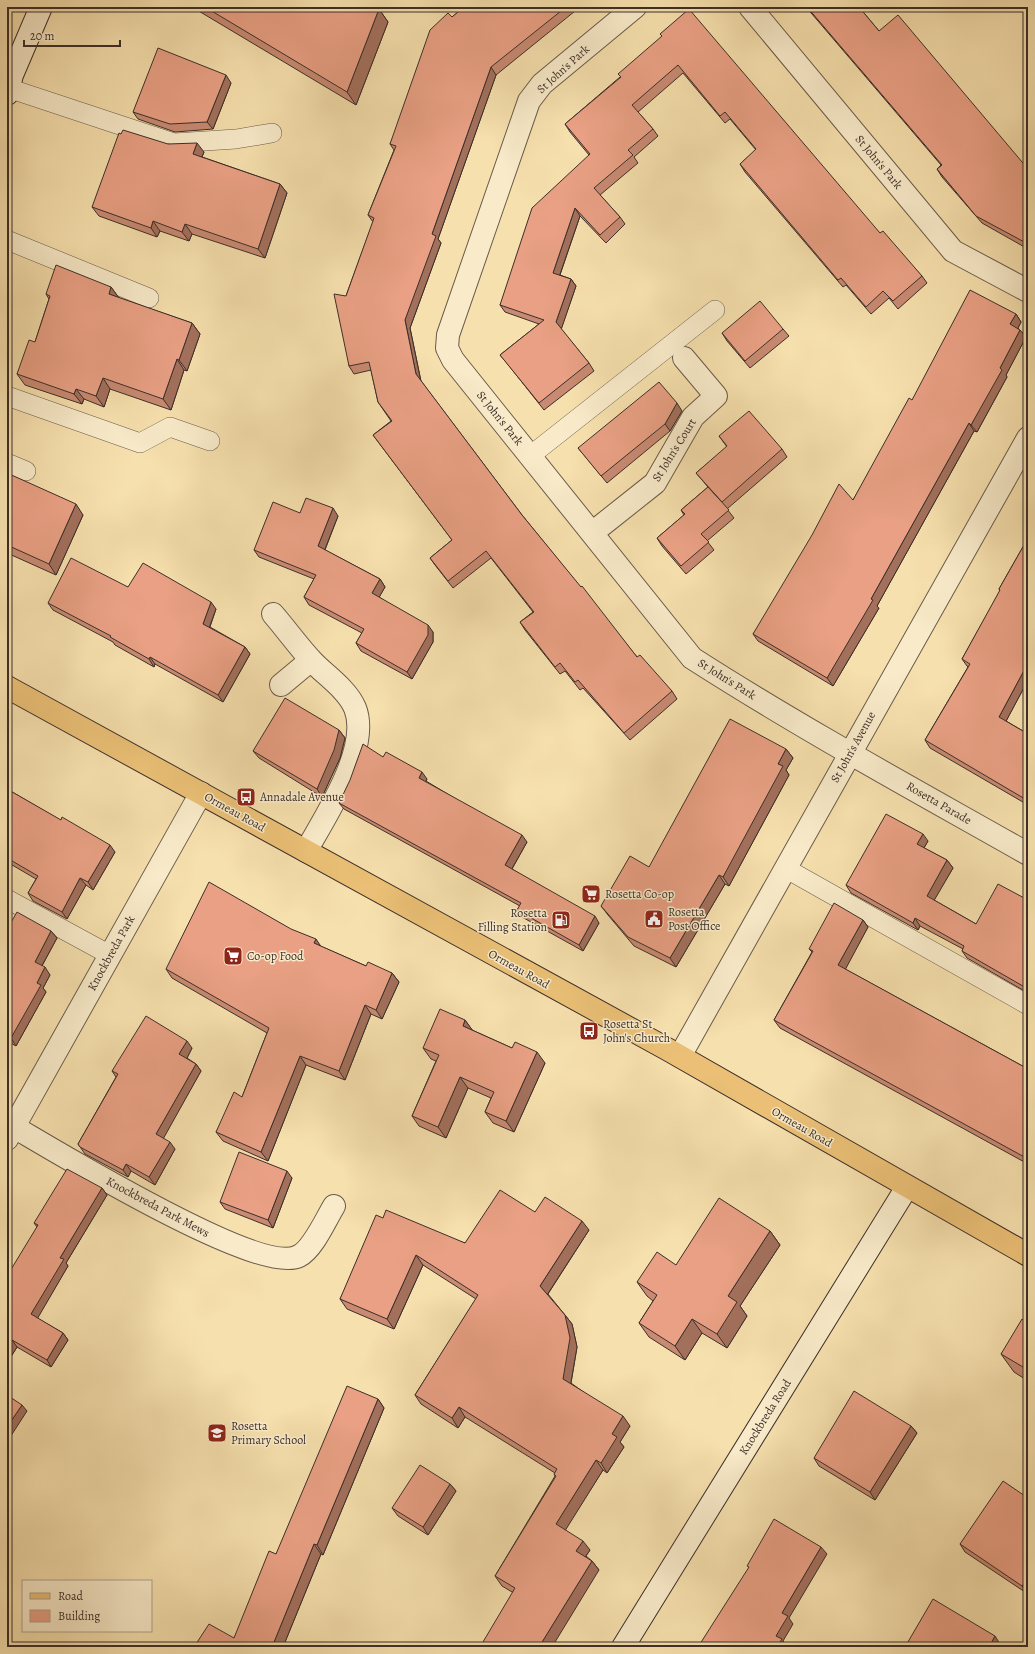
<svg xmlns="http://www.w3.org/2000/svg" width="1035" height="1654" viewBox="0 0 1035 1654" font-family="Alegreya,serif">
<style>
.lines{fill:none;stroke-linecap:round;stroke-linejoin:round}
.lane-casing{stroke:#6a5b4b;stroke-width:20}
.street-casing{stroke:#6a5b4b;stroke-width:24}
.secondary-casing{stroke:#3c2f2a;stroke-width:24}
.primary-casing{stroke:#3c2f2a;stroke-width:24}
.lane{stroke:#f9ebca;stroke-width:19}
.street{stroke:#f9ebca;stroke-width:22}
.secondary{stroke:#f9ebca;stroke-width:22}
.primary{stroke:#ebc076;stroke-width:22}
.wall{fill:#c88a72;stroke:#3c2f2a}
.shaded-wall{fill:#a3705c;stroke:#3c2f2a}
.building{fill:#e9a084;stroke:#3c2f2a}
.labels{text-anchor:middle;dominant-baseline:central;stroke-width:3;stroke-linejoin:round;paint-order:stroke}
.street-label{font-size:12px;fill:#3c2f2a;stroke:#f9ebca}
.poi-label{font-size:12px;fill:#3c2f2a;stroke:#f9ebca;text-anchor:start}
</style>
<rect width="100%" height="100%" fill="#f6e0ad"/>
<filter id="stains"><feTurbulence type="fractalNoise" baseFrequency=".005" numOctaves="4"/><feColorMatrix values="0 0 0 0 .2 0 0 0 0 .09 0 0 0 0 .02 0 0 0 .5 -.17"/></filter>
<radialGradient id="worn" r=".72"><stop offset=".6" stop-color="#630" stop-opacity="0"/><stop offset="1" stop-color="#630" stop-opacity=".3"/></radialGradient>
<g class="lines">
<defs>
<path id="lane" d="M 8,88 L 174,143 L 236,139 L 272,133
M 7,240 L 149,298
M 7,396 L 140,443 L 170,427 L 210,441
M 530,456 L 715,310
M 7,463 L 26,471
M 785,868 L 1028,1005
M 7,899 L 110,955"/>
<path id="street" d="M 635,7 L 542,84 L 529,101 L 448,335 L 447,348 L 453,360 L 692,658 C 801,728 915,790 1028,854
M 750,7 L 953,251 L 1028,291
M 592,533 L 655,483 L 693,417 L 716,396 L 684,358
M 273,614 C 286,629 298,646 312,661 C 325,675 347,689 355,708 C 371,748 325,817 306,851
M 281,685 L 311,660
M 680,1056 L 1028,438
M 14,1127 C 57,1152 260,1276 299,1256 C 313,1249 326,1219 334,1206
M 7,1139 L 201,793"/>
<path id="secondary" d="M 7,94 L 12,75 L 41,7
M 623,1647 L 907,1187"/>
<path id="primary" d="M 7,687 L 667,1049 L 1028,1255"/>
</defs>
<use href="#lane" class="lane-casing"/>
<use href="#street" class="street-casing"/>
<use href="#secondary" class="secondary-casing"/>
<use href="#primary" class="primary-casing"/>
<use href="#lane" class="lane"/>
<use href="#street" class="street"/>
<use href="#secondary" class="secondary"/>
<use href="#primary" class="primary"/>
</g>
<path class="wall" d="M 192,7 L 374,7 L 379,9 L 388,22 L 356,105 Z
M 464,7 L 580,7 L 496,75 L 438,239 L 441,243 L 410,328 L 421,381 L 522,515 L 637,657 L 672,691 L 677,699 L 630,740 L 583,688 L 580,690 L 565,671 L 560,674 L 525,630 L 520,622 L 533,612 L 491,558 L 453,588 L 435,565 L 430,558 L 452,540 L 373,435 L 391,421 L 378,402 L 371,370 L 354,374 L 349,366 L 346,296 L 373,222 L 368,215 L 394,150 L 390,144 L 452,17 Z
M 806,7 L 859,7 L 879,31 L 1028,169 L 1028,249 L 982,223 L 942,177 L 937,169 L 941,165 Z
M 662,37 L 880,233 L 922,276 L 927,283 L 898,309 L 889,298 L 871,314 L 846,285 L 843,287 L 745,172 L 740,164 L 756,150 L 730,119 L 725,123 L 683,73 L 638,112 L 653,129 L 658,136 L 634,157 L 638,163 L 600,195 L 620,217 L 625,224 L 606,243 L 580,216 L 560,275 L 571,279 L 576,286 L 561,329 L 589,363 L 594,371 L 544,410 L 506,362 L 500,355 L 539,324 L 505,312 L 500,305 L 589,155 L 570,132 L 565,124 L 620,77 Z
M 231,83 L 213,129 L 175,132 L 138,119 L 133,112 Z
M 168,144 L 204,152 L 202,157 L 280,184 L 287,193 L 265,258 L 192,234 L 189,241 L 160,231 L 157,237 L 99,216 L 92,207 Z
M 111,287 L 119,298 L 192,323 L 200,334 L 187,371 L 184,370 L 171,410 L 110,389 L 104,407 L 84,399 L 82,404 L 25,385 L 17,374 L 35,342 L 49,299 L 46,294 Z
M 1016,314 L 1021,322 L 1018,328 L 1026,337 L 1006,375 L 1007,377 L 977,432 L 974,431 L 877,606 L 879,608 L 833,686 L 758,641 L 753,634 L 853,500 L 912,400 Z
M 783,329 L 789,336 L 750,368 L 727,341 L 722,333 Z
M 682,411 L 670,431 L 607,483 L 584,455 L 578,448 Z
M 719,436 L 782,449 L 787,457 L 727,509 L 734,518 L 707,541 L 714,550 L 686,574 L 662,546 L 657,538 L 684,515 L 681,510 L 708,487 L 696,473 L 727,447 Z
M 7,473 L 83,515 L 56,575 L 7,553 Z
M 300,513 L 338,516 L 325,550 L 380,579 L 385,587 L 379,597 L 433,632 L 433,642 L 412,679 L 361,651 L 356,643 L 362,633 L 309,605 L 304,597 L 314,579 L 259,557 L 254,550 Z
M 1028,538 L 1028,680 L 1006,721 L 1028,734 L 1028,805 L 930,748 L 925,740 L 968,667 L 967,666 L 962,659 L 1000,591 L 999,589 Z
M 128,587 L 216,609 L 210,627 L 245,647 L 250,654 L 223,702 L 155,664 L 154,667 L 115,645 L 113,642 L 53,610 L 48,603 Z
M 339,730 L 345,738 L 340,758 L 322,797 L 259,758 L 253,751 Z
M 786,749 L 793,758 L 786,770 L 789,775 L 729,886 L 725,884 L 676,967 L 634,946 L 608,915 L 601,906 L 649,867 Z
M 383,757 L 427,779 L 426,781 L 527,842 L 512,869 L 599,923 L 583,951 L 522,917 L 517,910 L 520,906 L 344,809 L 339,803 Z
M 7,789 L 115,852 L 93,890 L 86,885 L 67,919 L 33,901 L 28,893 L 36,879 L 7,862 Z
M 928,841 L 924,848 L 947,860 L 953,868 L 934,900 L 976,924 L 1028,900 L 1028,993 L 967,958 L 962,951 L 963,949 L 920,926 L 918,930 L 851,893 L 846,885 Z
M 863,920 L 868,927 L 845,969 L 1028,1069 L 1028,1164 L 780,1028 L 774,1020 L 812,952 L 809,949 Z
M 7,925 L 9,926 L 51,931 L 57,938 L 42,966 L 50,975 L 43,988 L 46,992 L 16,1046 L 7,1041 Z
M 320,946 L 366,966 L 392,973 L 399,982 L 382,1019 L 371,1014 L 345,1080 L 306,1065 L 268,1161 L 223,1141 L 216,1132 L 242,1097 L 267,1033 L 172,978 L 166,969 Z
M 465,1020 L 472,1030 L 545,1063 L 514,1132 L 493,1123 L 485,1112 L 491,1098 L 468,1088 L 446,1138 L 419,1126 L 412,1116 L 436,1061 L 431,1059 L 423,1048 Z
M 192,1048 L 187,1058 L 196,1064 L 201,1071 L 163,1138 L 175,1149 L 155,1185 L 131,1171 L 128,1177 L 85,1154 L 78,1144 L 116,1077 L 112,1071 Z
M 292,1178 L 273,1228 L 225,1209 L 220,1202 Z
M 102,1188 L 107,1195 L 66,1263 L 68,1266 L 37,1318 L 63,1333 L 68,1340 L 51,1367 L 17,1347 L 7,1363 L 37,1227 L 34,1223 Z
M 535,1212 L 589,1230 L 548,1294 L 565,1315 L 572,1324 L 577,1347 L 571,1383 L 630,1426 L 620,1442 L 624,1447 L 607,1473 L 603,1470 L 565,1530 L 590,1550 L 586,1556 L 592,1561 L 599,1570 L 512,1592 L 502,1586 L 495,1576 L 555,1476 L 554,1474 L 555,1473 L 465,1417 L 458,1428 L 421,1404 L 415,1395 L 476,1299 L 423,1265 L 394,1329 L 347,1309 L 340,1299 L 383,1218 L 465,1243 Z
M 770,1231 L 780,1245 L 740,1306 L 747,1316 L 727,1348 L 702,1333 L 685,1360 L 649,1337 L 639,1323 L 653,1301 L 647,1296 L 637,1282 L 676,1265 Z
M 1028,1323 L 1028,1381 L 1014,1372 L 1001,1354 Z
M 378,1399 L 384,1408 L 323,1555 L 321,1554 L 283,1647 L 194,1647 L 234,1638 L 276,1554 Z
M 911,1426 L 917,1433 L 875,1500 L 819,1466 L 814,1458 Z
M 450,1484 L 456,1491 L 428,1535 L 398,1516 L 392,1508 Z
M 1028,1498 L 1028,1594 L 965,1552 L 960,1544 Z"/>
<path class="shaded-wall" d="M 379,9 L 388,22 L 356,105 L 347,92 Z
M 491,67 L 496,75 L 438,239 L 441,243 L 410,328 L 421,382 L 416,374 L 405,320 L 432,234 Z
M 226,75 L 231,83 L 213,129 L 207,122 Z
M 197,143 L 204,152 L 199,164 L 193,154 Z
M 280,184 L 287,193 L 265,258 L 258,249 Z
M 575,208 L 580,216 L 558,280 L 553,273 Z
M 153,221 L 160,231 L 157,237 L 151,228 Z
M 185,224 L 192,234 L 189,241 L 182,232 Z
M 571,279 L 576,286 L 561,330 L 556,322 Z
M 111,287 L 119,298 L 109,294 Z
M 1016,314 L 1021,322 L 1016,332 L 1010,324 Z
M 192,323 L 200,334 L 187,371 L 179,360 Z
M 1020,330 L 1026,337 L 1006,375 L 1007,377 L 977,432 L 971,425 L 1000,368 Z
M 177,359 L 184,370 L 171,410 L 163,399 Z
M 103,378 L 110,389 L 104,407 L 96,396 Z
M 76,389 L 84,399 L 82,404 L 74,394 Z
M 677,403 L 682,411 L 670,431 L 665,424 Z
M 969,423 L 974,431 L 877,606 L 879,608 L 833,686 L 827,678 Z
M 76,504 L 83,515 L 56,575 L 49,564 Z
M 333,508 L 338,516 L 323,554 L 318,546 Z
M 380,579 L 385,587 L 377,601 L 372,593 Z
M 211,602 L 216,609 L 208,631 L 203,624 Z
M 428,625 L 433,632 L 433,642 L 412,679 L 407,672 Z
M 245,647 L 250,654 L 223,702 L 218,695 Z
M 150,657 L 155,664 L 154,667 L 149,659 Z
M 1028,663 L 1028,680 L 1004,725 L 999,717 Z
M 339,730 L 345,738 L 340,758 L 322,797 L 317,789 Z
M 786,749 L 793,758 L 786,770 L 789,775 L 729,886 L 723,877 L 778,764 Z
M 422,772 L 427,779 L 424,784 L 419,778 Z
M 1026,797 L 1028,800 L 1028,804 L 1025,799 Z
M 923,834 L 928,841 L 922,851 L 917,844 Z
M 522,835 L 527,842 L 510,872 L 505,865 Z
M 110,845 L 115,852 L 93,890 L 88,882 Z
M 947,860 L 953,868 L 932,904 L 927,896 Z
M 719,875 L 725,884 L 676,967 L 670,958 Z
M 80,878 L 86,885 L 67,919 L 62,912 Z
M 595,916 L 599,923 L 583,951 L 579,945 Z
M 915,918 L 920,926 L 918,930 L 913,923 Z
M 863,920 L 868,927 L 844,972 L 838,965 Z
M 51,931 L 57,938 L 40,969 L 35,962 Z
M 316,939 L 322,948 L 314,943 Z
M 45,967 L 50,975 L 43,988 L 46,992 L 16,1046 L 11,1038 L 37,983 Z
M 392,973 L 399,982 L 382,1019 L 376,1010 Z
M 365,1005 L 371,1014 L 345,1080 L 339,1071 Z
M 465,1020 L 473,1031 L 463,1026 Z
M 187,1041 L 192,1048 L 185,1062 L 179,1054 Z
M 537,1052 L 545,1063 L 514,1132 L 506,1121 Z
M 300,1056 L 306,1065 L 268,1161 L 261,1152 Z
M 196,1064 L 201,1071 L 162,1141 L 156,1134 Z
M 460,1077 L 468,1088 L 446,1138 L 438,1127 Z
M 170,1142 L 175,1149 L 155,1185 L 149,1177 Z
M 126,1164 L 131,1171 L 128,1177 L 123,1170 Z
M 287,1171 L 292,1178 L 273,1228 L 268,1220 Z
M 102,1188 L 107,1195 L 66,1263 L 68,1266 L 36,1321 L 31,1314 L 60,1258 Z
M 582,1221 L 589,1230 L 547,1295 L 540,1286 Z
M 770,1231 L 780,1245 L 740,1306 L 747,1316 L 727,1348 L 717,1334 L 728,1296 Z
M 416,1255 L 423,1265 L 394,1329 L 387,1319 Z
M 565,1315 L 572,1324 L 577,1347 L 570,1388 L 563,1379 Z
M 692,1319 L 702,1333 L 685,1360 L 675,1346 Z
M 63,1333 L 68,1340 L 51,1367 L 47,1360 Z
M 12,1340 L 17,1347 L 7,1363 L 7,1348 Z
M 378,1399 L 384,1408 L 323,1555 L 317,1545 Z
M 22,1405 L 27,1411 L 7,1442 L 7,1427 Z
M 459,1407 L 465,1417 L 458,1428 L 452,1418 Z
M 623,1416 L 630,1426 L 620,1442 L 624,1447 L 607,1473 L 601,1463 L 612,1434 Z
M 911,1426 L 917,1433 L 875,1500 L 870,1492 Z
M 596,1460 L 603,1470 L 563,1534 L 556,1524 Z
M 450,1484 L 456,1491 L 428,1535 L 423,1527 Z
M 583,1541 L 590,1550 L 583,1560 L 576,1551 Z
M 314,1544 L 321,1554 L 283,1647 L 272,1647 Z
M 821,1547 L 827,1554 L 789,1618 L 793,1624 L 783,1641 L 787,1647 L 777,1647 L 776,1636 L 782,1613 Z
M 592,1561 L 599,1570 L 552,1647 L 539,1647 Z
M 1028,1578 L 1028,1594 L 1022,1586 Z
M 995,1636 L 1000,1644 L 998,1647 L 989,1647 Z"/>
<path class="building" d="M 205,7 L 374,7 L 379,9 L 347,92 Z
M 464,7 L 566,7 L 491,67 L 432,234 L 436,236 L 405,320 L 416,374 L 522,515 L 581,587 L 582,586 L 637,657 L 640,655 L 672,691 L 624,733 L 578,680 L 575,682 L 560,663 L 555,667 L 520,622 L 534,612 L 486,551 L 448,581 L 430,558 L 452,540 L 373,435 L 392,421 L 378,402 L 369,362 L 349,366 L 334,294 L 346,296 L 374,218 L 368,215 L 396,146 L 390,144 L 430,30 L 448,13 L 452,17 Z
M 807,7 L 859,7 L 879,31 L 898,15 L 1028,169 L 1028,244 L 976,216 L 937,169 L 942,165 Z
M 689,9 L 880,233 L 883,231 L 922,276 L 893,301 L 883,291 L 866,307 L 841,278 L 838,280 L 740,164 L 756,149 L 725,112 L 720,116 L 678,65 L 632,105 L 653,129 L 628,150 L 633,155 L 594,188 L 620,217 L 600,235 L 575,208 L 553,273 L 571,279 L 556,322 L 589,363 L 539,403 L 500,355 L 544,320 L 500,305 L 532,208 L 590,154 L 565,124 L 621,77 L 618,74 L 662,36 L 660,34 Z
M 158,48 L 226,75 L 207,122 L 170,124 L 133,112 Z
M 123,130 L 168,144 L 197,143 L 193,154 L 280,184 L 258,249 L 185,224 L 182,232 L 153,221 L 151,228 L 92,207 L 119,133 L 121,134 Z
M 56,265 L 111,287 L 109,294 L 192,323 L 179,360 L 177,359 L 163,399 L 103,378 L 96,396 L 76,389 L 74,394 L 17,374 L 29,340 L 35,342 L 50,296 L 46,294 Z
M 970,290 L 1016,314 L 1010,324 L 1020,330 L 1000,368 L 1002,370 L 971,425 L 969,423 L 871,599 L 873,600 L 827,678 L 753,634 L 812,535 L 839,484 L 853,500 L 909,398 L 912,400 Z
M 760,301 L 783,329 L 745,361 L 722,333 Z
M 659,382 L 677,403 L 665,424 L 601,476 L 578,448 Z
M 749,411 L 782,449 L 722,502 L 696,473 L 727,446 L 719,436 Z
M 7,473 L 76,504 L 49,564 L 7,545 Z
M 708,487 L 729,510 L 701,534 L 709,542 L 681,566 L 657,538 L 685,514 L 681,510 Z
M 306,498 L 333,508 L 318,546 L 380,579 L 372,593 L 428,625 L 428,635 L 407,672 L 356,643 L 364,629 L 304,597 L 316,575 L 254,550 L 273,502 L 300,513 Z
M 1028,538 L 1028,663 L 999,717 L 1028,734 L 1028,798 L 1026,797 L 1025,799 L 925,740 L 970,664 L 962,659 L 1000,590 L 999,589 Z
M 71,558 L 128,587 L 143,563 L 211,602 L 203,624 L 245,647 L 218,695 L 150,657 L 149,659 L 110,637 L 111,636 L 48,603 Z
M 285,698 L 339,730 L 334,750 L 317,789 L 253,751 Z
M 730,719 L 786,749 L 778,764 L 783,766 L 723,877 L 719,875 L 670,958 L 628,937 L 601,906 L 630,856 L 649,867 Z
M 363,744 L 383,757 L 386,752 L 422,772 L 419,778 L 522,835 L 505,865 L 595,916 L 579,945 L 517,910 L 521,903 L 339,803 L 350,780 Z
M 7,789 L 61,820 L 62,817 L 110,845 L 88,882 L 80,878 L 62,912 L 28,893 L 38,876 L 7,858 Z
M 886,814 L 923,834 L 917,844 L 947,860 L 927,896 L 976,924 L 998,884 L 1028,900 L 1028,989 L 962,951 L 964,946 L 915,918 L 913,923 L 846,885 Z
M 209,882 L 291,929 L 316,939 L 314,943 L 366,966 L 368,962 L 392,973 L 376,1010 L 365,1005 L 339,1071 L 300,1056 L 261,1152 L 216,1132 L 234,1092 L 242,1097 L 269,1028 L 166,969 Z
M 834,903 L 863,920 L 838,965 L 1028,1069 L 1028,1159 L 774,1020 L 813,951 L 809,949 Z
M 17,912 L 51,931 L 35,962 L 45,967 L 37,983 L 41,985 L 11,1038 L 7,1036 L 7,925 L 9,926 Z
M 440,1009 L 465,1020 L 463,1026 L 512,1048 L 515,1042 L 537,1052 L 506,1121 L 485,1112 L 494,1092 L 460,1077 L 438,1127 L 412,1116 L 439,1055 L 423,1048 Z
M 146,1016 L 187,1041 L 179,1054 L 196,1064 L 156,1134 L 170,1142 L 149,1177 L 126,1164 L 123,1170 L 80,1147 L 78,1144 L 118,1074 L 112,1071 Z
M 239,1152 L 287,1171 L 268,1220 L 220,1202 Z
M 67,1169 L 102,1188 L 60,1258 L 64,1259 L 31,1314 L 63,1333 L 47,1360 L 12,1340 L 7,1348 L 7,1276 L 38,1225 L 34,1223 Z
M 500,1190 L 535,1212 L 545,1197 L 582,1221 L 540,1286 L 565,1315 L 570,1338 L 563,1379 L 623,1416 L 612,1434 L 617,1437 L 601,1463 L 596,1460 L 556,1524 L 583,1541 L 576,1551 L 592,1561 L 539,1647 L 480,1647 L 515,1588 L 495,1576 L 556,1476 L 554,1474 L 557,1469 L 459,1407 L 452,1418 L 415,1395 L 478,1295 L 416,1255 L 387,1319 L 340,1299 L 376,1215 L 383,1218 L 386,1210 L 465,1243 Z
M 719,1198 L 770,1231 L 728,1296 L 737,1302 L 717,1334 L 692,1319 L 675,1346 L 639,1323 L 657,1295 L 637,1282 L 657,1252 L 676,1265 Z
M 1022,1319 L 1028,1323 L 1028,1370 L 1001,1354 Z
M 347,1386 L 378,1399 L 317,1545 L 314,1544 L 272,1647 L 194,1647 L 209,1624 L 234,1638 L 269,1551 L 276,1554 Z
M 854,1391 L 911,1426 L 870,1492 L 814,1458 Z
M 7,1395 L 22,1405 L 7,1427 Z
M 420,1465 L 450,1484 L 423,1527 L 392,1508 Z
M 1003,1481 L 1028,1498 L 1028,1578 L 1022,1586 L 960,1544 Z
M 774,1519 L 821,1547 L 782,1613 L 788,1616 L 776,1636 L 782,1639 L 777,1647 L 698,1647 L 749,1567 L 747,1566 Z
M 933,1599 L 995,1636 L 989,1647 L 905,1647 Z"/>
<defs>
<symbol id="bus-square" viewBox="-11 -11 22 22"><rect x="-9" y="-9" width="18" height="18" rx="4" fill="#8f2418" stroke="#f9ebca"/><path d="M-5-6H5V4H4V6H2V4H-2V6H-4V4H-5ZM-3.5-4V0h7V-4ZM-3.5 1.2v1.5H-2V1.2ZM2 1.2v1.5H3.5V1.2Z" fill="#fff"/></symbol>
<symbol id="supermarket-square" viewBox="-11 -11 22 22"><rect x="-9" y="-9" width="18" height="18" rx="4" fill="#8f2418" stroke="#f9ebca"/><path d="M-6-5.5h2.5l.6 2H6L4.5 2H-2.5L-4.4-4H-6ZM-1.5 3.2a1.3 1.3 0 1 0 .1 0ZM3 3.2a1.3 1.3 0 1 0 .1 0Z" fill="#fff"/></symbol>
<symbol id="civic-square" viewBox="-11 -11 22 22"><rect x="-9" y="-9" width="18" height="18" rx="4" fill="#8f2418" stroke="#f9ebca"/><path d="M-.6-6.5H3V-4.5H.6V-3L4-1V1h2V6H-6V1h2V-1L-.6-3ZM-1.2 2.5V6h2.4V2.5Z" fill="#fff"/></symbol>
<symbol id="fuel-square" viewBox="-11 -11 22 22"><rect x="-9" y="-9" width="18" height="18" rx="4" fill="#8f2418" stroke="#f9ebca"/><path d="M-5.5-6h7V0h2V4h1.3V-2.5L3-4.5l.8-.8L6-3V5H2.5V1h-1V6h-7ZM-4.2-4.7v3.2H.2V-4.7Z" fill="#fff"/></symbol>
<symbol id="school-square" viewBox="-11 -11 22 22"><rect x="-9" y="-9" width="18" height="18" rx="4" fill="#8f2418" stroke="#f9ebca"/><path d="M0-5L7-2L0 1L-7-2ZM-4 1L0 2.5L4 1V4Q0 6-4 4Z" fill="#fff"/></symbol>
</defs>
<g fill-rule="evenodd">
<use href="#bus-square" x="235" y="786" width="22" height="22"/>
<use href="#supermarket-square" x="580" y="883" width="22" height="22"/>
<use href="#civic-square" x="643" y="908" width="22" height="22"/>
<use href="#fuel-square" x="550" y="909" width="22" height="22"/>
<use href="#supermarket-square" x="222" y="945" width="22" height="22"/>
<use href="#bus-square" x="578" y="1020" width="22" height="22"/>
<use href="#school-square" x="206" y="1422" width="22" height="22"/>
</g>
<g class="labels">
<g class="street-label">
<text transform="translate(563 69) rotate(-42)">St John's Park</text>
<text transform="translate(879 162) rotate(50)">St John's Park</text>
<text transform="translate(500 418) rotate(51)">St John's Park</text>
<text transform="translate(674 450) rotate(-58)">St John's Court</text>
<text transform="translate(727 679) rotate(32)">St John's Park</text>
<text transform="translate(853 747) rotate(-61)">St John's Avenue</text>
<text transform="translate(939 803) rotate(30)">Rosetta Parade</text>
<text transform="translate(235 812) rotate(29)">Ormeau Road</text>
<text transform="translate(111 953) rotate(-61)">Knockbreda Park</text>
<text transform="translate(519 969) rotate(29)">Ormeau Road</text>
<text transform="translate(802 1127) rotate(30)">Ormeau Road</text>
<text transform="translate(158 1207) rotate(28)">Knockbreda Park Mews</text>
<text transform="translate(765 1417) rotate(-58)">Knockbreda Road</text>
</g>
<g class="poi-label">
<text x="260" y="797">Annadale Avenue</text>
<text x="605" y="894">Rosetta Co-op</text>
<text x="668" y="912">Rosetta<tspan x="668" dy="14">Post Office</tspan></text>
<text x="547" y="913" text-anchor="end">Rosetta<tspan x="547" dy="14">Filling Station</tspan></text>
<text x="247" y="956">Co-op Food</text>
<text x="603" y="1024">Rosetta St<tspan x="603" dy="14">John's Church</tspan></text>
<text x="231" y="1426">Rosetta<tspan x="231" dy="14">Primary School</tspan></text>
</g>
</g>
<rect width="1035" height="1654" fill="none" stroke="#f6e0ad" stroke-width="24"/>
<rect x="8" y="8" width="1019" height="1638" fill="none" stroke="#3c2f2a" stroke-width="2"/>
<rect x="12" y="12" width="1011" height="1630" fill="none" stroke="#3c2f2a"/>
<rect x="22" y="1580" width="130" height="52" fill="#f9ebca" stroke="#ada08a"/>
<rect x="30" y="1593" width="20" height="6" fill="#ebc076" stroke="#ada08a"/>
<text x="58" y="1600" font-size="12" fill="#3c2f2a">Road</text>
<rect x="30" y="1610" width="20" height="12" fill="#e9a084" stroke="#ada08a"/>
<text x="58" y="1620" font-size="12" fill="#3c2f2a">Building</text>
<path d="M24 40v6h96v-6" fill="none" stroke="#3c2f2a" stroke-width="2"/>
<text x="30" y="40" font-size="12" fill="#3c2f2a" stroke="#f9ebca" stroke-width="3" paint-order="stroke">20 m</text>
<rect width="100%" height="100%" filter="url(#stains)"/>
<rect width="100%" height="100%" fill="url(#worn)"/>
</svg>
